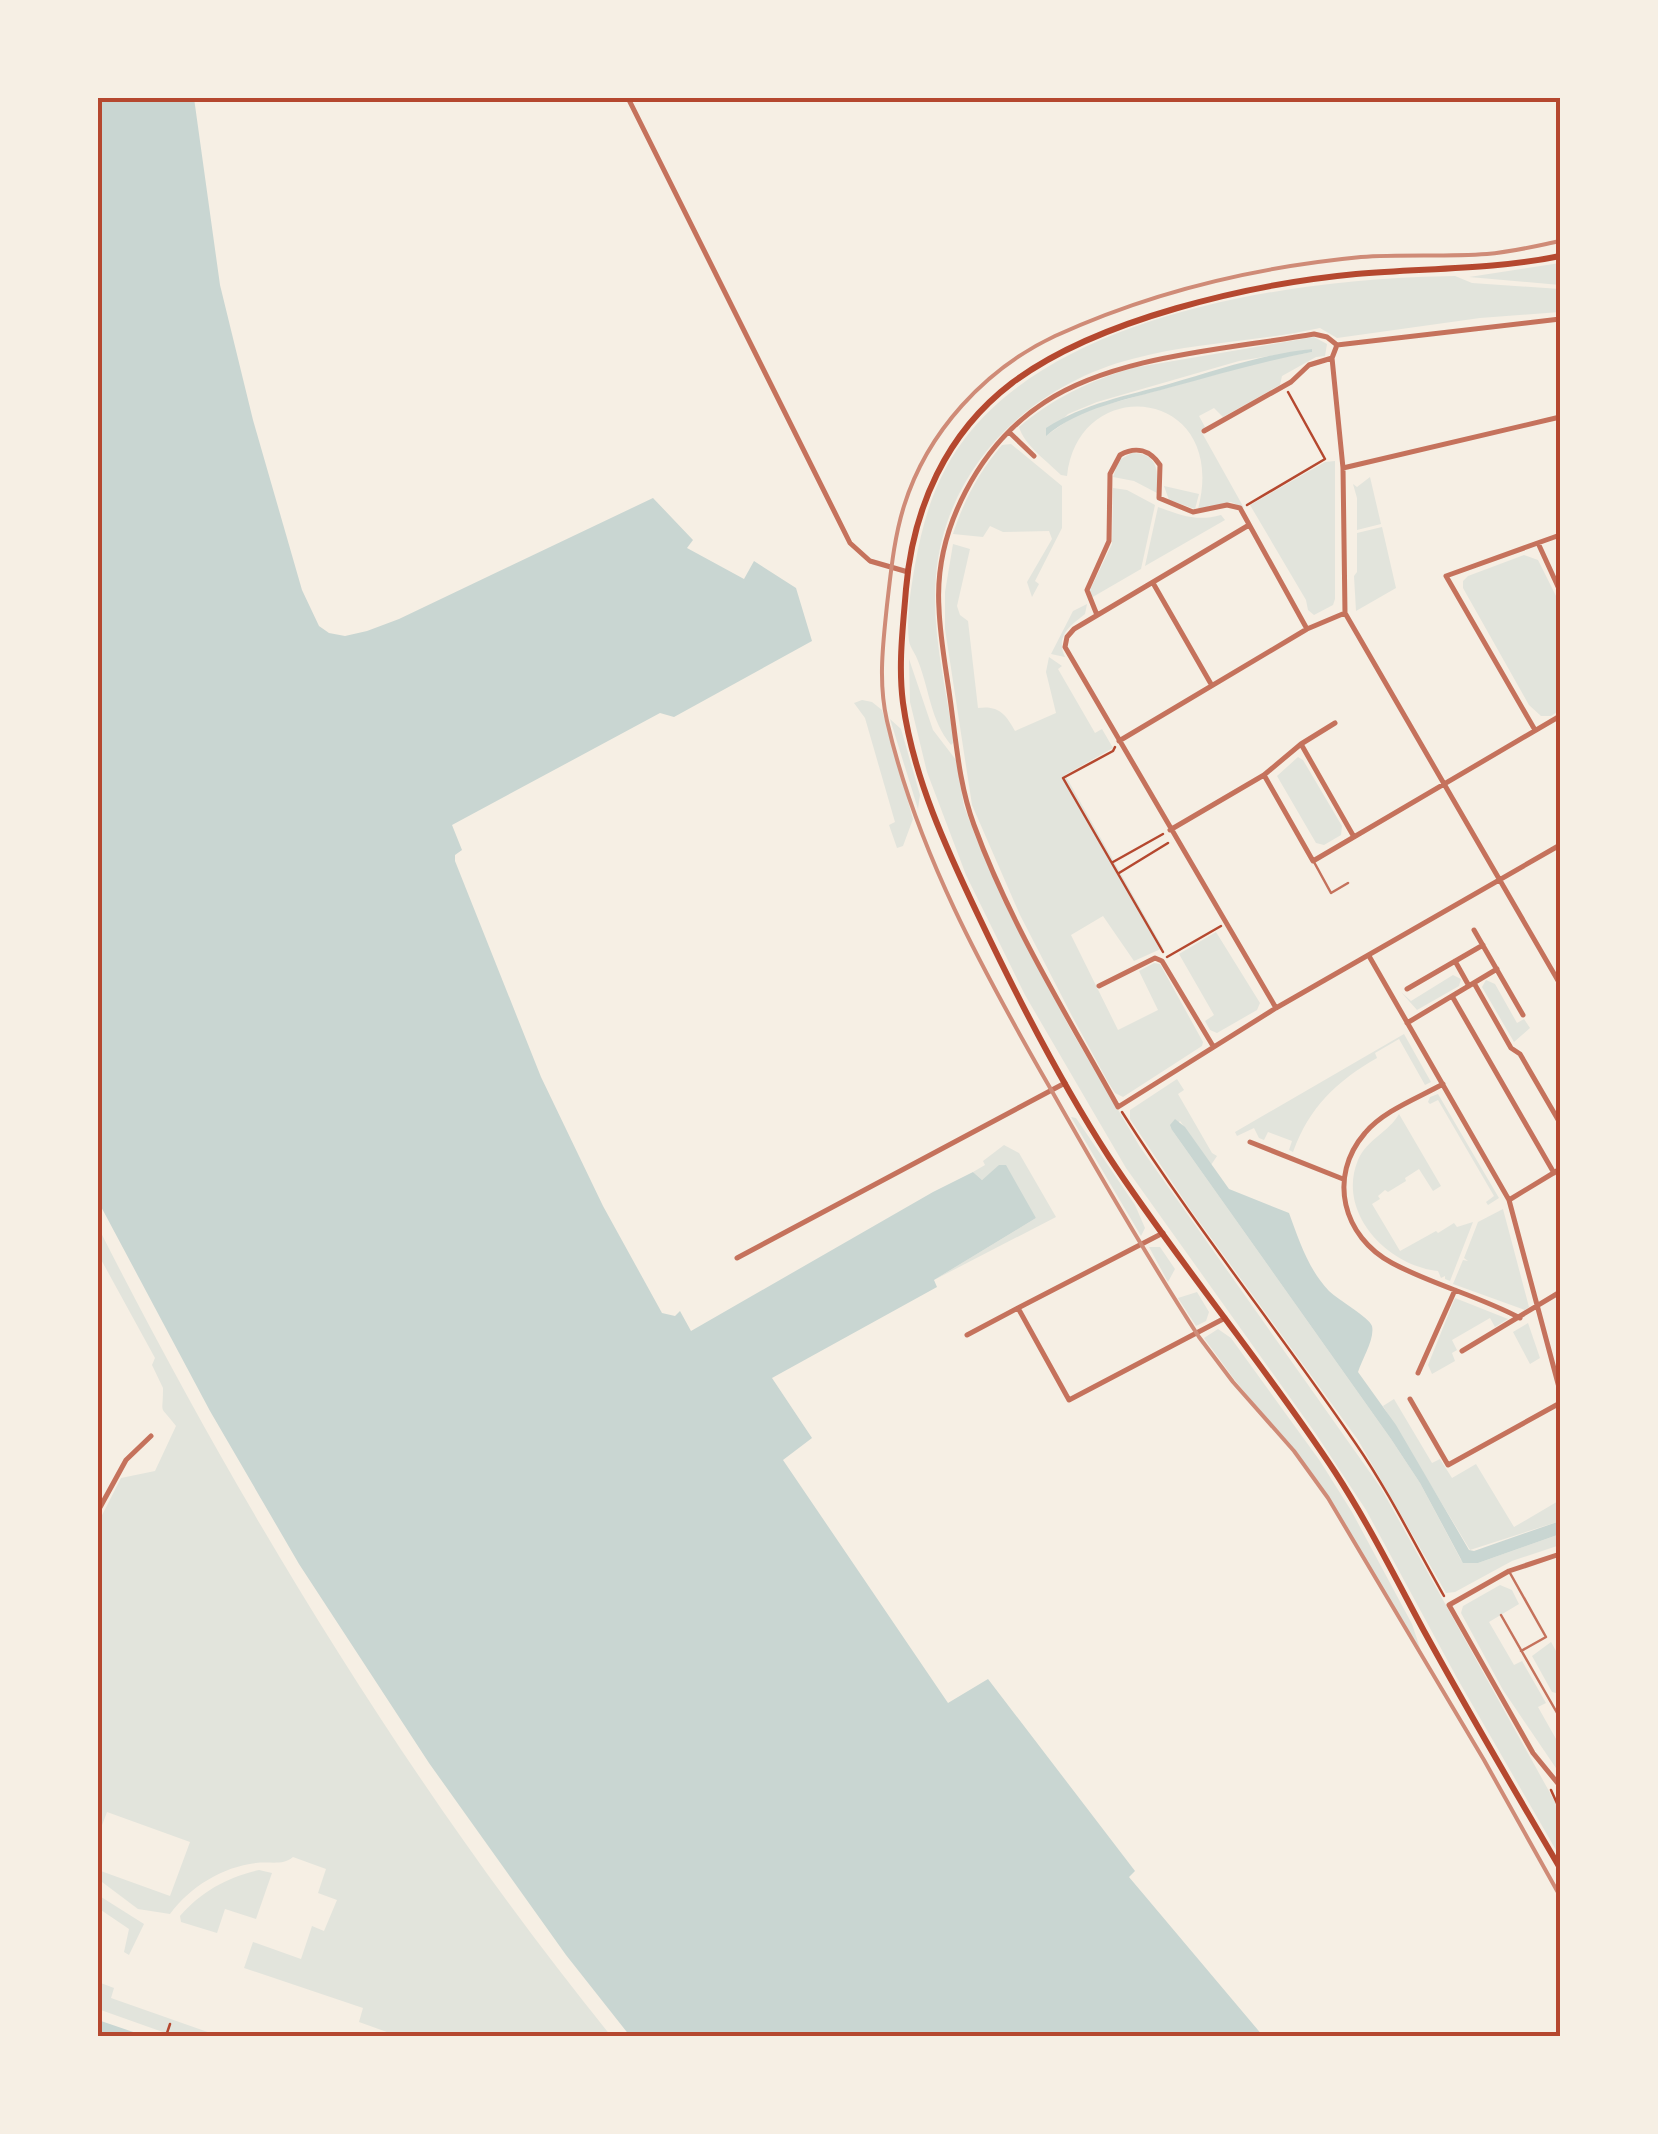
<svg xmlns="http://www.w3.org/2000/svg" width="1658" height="2134" viewBox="0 0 1658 2134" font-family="'Times New Roman',serif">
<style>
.green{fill:#e2e4dc;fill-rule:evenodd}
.water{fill:#c9d6d2}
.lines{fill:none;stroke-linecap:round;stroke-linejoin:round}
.path{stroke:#b5482f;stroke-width:2.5}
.service{stroke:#c5725c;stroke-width:2.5}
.minor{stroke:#c5725c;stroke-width:5}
.secondary{stroke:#b5482f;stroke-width:6}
.rail{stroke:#cf8b77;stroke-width:4}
.neatline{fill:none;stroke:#b5482f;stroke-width:4}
</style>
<rect width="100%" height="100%" fill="#f6efe4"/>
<path class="green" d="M 1560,263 L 1560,285 L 1469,277 Z
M 1455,276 L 1472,283 L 1560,289 L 1560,312 L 1480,318 L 1337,338 L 1320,328 C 1258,342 1194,342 1132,359 C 1031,385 945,467 936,576 C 931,630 946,688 954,742 L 951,745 C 930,719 930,691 918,661 C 916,654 910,648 909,641 C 906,618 911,588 915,565 C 922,525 933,486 956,451 C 1048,311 1301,278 1455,276 Z
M 1314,337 L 1327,344 L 1325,356 L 1316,357 L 1282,376 L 1280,385 L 1223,417 L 1214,408 L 1199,416 L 1205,427 L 1201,431 L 1244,508 L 1231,502 L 1198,509 C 1230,387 1078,371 1067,476 L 1061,475 C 1046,460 1025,446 1019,427 C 1053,398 1090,381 1132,368 ZM 1312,349 L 1312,352 L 1268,360 L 1098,407 L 1073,417 L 1047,435 L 1068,414 L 1097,402 L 1239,361 Z
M 1011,444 L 1062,486 L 1062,528 L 1035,581 L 1039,584 L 1032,597 L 1027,582 L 1052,539 L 1049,531 L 1003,532 L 990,526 L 983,537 L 953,534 C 964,500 979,472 1002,445 Z
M 1132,453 C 1159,453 1158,472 1157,493 L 1134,481 L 1113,477 L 1119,460 Z
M 1335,461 L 1335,599 L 1333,605 L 1314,615 L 1308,610 L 1306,600 L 1250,505 L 1325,462 Z
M 1370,477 L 1381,524 L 1357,530 L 1357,498 L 1353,484 L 1357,487 Z
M 1164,486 L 1199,494 L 1195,509 L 1169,500 Z
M 1113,488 L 1127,490 L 1155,505 L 1141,569 L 1091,598 L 1090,590 L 1112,544 Z
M 1158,507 C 1181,515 1196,522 1221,515 L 1225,520 L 1145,566 Z
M 1382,527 L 1396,588 L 1356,611 L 1354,576 L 1357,572 L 1357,533 Z
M 953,544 L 970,549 L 957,606 L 960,615 L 968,621 L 978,708 C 998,705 1006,714 1015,731 L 1056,713 L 1046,672 L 1049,657 L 1062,666 L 1058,669 L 1095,733 L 1102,729 L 1113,748 L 1065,775 L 1163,948 L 1134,961 L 1103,916 L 1071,935 L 1118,1030 L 1158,1010 L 1139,971 L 1154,963 L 1160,964 L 1203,1042 L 1202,1046 L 1123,1097 L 1115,1093 L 1108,1082 L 1072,1016 L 1020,915 L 972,805 L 945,629 L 945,592 Z
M 1524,555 L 1538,560 L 1560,604 L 1560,710 L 1551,716 L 1541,716 L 1529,705 L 1463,588 L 1463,581 L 1468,576 Z
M 1087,604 L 1085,614 C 1070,626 1055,636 1065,657 L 1051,654 L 1073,611 Z
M 909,659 L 933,730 L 956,760 L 964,806 L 975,835 L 1003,901 L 1071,1030 L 1140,1147 L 1381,1488 L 1560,1811 L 1560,1857 L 1457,1678 L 1366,1510 L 1316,1434 L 1126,1168 L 1025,995 L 966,875 L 927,772 L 910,702 Z
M 862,700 L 872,702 L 882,710 L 913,819 L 903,846 L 897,848 L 889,825 L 895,822 L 865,718 L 854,703 Z
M 890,719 L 901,729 L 920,795 L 918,809 Z
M 1298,757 L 1303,760 L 1342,826 L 1341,835 L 1324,845 L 1316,843 L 1277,776 Z
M 1216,932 L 1260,1003 L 1257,1010 L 1217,1033 L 1210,1030 L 1205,1021 L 1214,1015 L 1179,954 Z
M 1453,975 L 1461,979 L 1459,986 L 1417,1010 L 1401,992 L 1411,1001 Z
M 1486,980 L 1495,984 L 1517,1023 L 1524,1019 L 1530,1028 L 1514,1042 L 1482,987 Z
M 1404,1034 L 1431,1082 L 1425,1085 L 1399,1039 L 1375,1053 L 1377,1058 C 1337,1081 1309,1107 1293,1152 L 1289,1150 L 1292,1141 L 1268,1132 L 1264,1140 L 1259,1138 L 1254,1128 L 1237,1136 L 1235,1132 Z
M 1177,1079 L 1184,1090 L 1178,1094 L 1212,1153 L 1217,1156 L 1211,1165 L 1180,1121 L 1172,1130 L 1391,1439 L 1420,1483 L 1461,1560 L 1478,1563 L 1560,1534 L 1560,1545 L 1512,1561 L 1455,1592 L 1446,1593 L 1358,1440 L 1190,1209 L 1130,1119 L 1130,1110 Z
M 1438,1094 L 1499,1198 L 1488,1205 L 1486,1202 L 1494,1196 L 1438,1100 L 1430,1104 L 1428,1102 L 1430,1097 Z
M 1399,1114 L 1441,1186 L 1433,1191 L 1419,1169 L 1405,1178 L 1406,1181 L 1388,1192 L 1385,1190 L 1378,1196 L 1380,1199 L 1372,1204 L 1400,1251 L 1436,1231 L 1438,1233 L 1454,1223 L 1457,1227 L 1473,1222 L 1450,1281 L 1445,1279 L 1445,1276 L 1441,1278 L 1438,1271 C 1388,1266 1336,1213 1358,1160 C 1367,1139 1389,1132 1399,1114 Z
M 1071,1117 L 1076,1118 L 1135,1205 L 1145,1228 L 1141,1236 Z
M 1004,1145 L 1019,1153 L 1056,1217 L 934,1280 L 1036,1218 L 999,1166 L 982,1180 L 973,1172 L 985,1165 L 983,1161 Z
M 1503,1209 L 1529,1307 L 1525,1310 L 1453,1284 L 1463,1260 L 1468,1261 L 1464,1258 L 1478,1222 Z
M 98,1227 C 241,1509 412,1790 611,2036 L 398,2036 L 359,2022 L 363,2008 L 244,1968 L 253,1942 L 301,1959 L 312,1926 L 324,1931 L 337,1900 L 318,1893 L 326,1869 L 293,1857 C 282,1866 270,1861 256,1863 C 222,1867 190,1887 170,1914 L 138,1909 L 98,1879 L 98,1870 L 170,1896 L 190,1842 L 107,1812 L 98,1836 L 98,1523 L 121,1478 L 155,1471 L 176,1426 C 158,1402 163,1418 163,1388 L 152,1365 L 155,1358 L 98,1254 Z
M 1149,1247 L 1160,1247 L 1175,1269 L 1168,1282 Z
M 1197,1292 L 1209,1312 L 1206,1321 L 1196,1326 L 1178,1298 Z
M 1455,1298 L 1508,1319 L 1495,1327 L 1490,1318 L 1452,1340 L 1457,1350 L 1452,1353 L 1455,1361 L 1432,1374 L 1428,1365 Z
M 1528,1323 L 1540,1358 L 1530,1364 L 1513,1332 Z
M 1218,1329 L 1231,1338 L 1320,1461 L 1352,1512 L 1412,1624 L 1421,1651 L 1320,1484 L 1234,1379 L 1204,1338 Z
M 1394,1399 L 1432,1463 L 1440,1459 L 1452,1478 L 1476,1464 L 1514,1527 L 1560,1500 L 1560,1521 L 1470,1550 L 1383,1406 Z
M 1500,1585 L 1512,1590 L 1519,1604 L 1489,1622 L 1514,1665 L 1522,1661 L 1546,1703 L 1538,1707 L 1560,1746 L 1560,1774 L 1503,1690 L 1461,1613 L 1463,1606 Z
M 1551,1642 L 1560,1658 L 1560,1694 L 1552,1692 L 1532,1656 Z
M 259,1870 L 272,1873 L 256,1919 L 225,1909 L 217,1933 L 181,1922 L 180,1916 C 202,1891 226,1878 259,1870 Z
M 98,1895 L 144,1924 L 129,1955 L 124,1952 L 129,1929 L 98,1908 Z
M 98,1982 L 114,1988 L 111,1998 L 219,2036 L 174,2036 L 98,2009 Z"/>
<path class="water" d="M 98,98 L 194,98 L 220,285 L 253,420 L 302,590 L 319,626 L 329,633 L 345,636 L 367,631 L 399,619 L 653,498 L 693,540 L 687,548 L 744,579 L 754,561 L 796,588 L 812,641 L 674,717 L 660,713 L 452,825 L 462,850 L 455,855 L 455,861 L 541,1077 L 603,1206 L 662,1313 L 675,1316 L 680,1311 L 691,1331 L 933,1192 L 973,1172 L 982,1180 L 999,1165 L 1006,1165 L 1036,1218 L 934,1280 L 937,1287 L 772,1378 L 812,1438 L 783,1460 L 948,1703 L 988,1679 L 1135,1871 L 1129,1877 L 1263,2036 L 630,2036 L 566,1955 L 429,1763 L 299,1564 L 210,1411 L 98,1201 Z
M 1312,349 L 1312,352 C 1263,361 1216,375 1168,388 C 1126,400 1081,407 1046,436 L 1046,428 C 1085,403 1126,396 1169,384 C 1218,370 1262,354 1312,349 Z
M 1175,1119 L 1185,1127 L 1229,1189 L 1289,1213 C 1299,1240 1308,1269 1329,1291 C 1337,1299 1370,1318 1372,1326 C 1375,1339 1362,1359 1358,1372 L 1396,1425 L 1469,1550 L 1474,1551 L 1560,1521 L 1560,1534 L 1478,1563 L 1463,1563 L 1420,1483 L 1391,1439 L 1172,1130 L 1170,1125 Z
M 98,2020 L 145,2036 L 98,2036 Z"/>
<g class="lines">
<path class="path" d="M 1247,505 L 1325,459 L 1288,392
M 1115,747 L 1113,751 L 1063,778 L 1163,952
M 1113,862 L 1163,834
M 1119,873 L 1168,843
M 1167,957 L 1221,926
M 1122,1112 C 1195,1227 1280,1332 1356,1444 C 1389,1492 1415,1545 1444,1596
M 1551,1790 L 1560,1810
M 166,2036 L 170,2024"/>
<path class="service" d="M 1314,862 L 1331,893 L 1348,883
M 1510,1573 L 1546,1637 L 1521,1651
M 1501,1615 L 1560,1718"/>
<path class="minor" d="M 628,98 L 850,543 L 870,561 L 908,572
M 1337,345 L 1327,337 L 1314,334 C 1231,349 1116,355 1045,402 C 979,445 934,530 939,608 C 940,638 946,669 950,698 C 956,740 959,785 974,825 C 1010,924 1067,1015 1118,1107 L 1276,1008 L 1560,845
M 1337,345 L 1332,358 L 1343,468 L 1345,613
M 1337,345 L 1560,319
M 1204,431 L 1291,382 L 1309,365 L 1332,358
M 1009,432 L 1034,456
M 1343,468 L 1560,417
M 1249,525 L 1074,629 L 1067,637 L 1065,647 L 1276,1008
M 1538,543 L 1560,591
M 1153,583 L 1211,684
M 1345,613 L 1560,984
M 1097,615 L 1087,590 L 1109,541 L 1110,474 L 1120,455 C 1136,446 1150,450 1160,465 L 1159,498 L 1193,512 L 1227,505 L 1240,508 L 1307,629
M 1535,730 L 1446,576 L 1560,535
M 1119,741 L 1307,629 L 1345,613
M 1301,744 L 1354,837
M 1264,775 L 1313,861 L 1560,716
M 1170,830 L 1264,775 L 1301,744 L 1335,723
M 1474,930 L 1523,1015
M 1369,956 L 1509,1200 L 1560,1391
M 1455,961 L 1469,986
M 1474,983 L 1511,1048 L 1520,1054 L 1560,1123
M 1099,986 L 1155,958 L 1162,961 L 1213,1046
M 1407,989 L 1483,945
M 1452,996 L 1554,1173
M 1407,1023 L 1497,969
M 1443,1084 C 1418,1098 1383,1111 1365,1133 C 1327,1177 1343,1237 1392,1263 C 1433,1285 1479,1296 1520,1318
M 1250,1142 L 1343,1179
M 1509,1200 L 1560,1169
M 1163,1233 L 1018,1308 L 1069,1400 L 1225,1318
M 737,1258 L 1065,1083
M 967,1335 L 1018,1308
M 1462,1351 L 1560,1292
M 1418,1373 L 1455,1290
M 1410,1399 L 1448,1465 L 1560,1403
M 98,1511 L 126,1460 L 151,1436
M 1560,1554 L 1509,1571 L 1449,1605 L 1533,1753 L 1560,1786"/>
<path class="secondary" d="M 1560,256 C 1493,270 1425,268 1356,274 C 1251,284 1097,319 1012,383 C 946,433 913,508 906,589 C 903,627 898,665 903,703 C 913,777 947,850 979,917 C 1018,999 1060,1081 1109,1157 C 1180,1265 1264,1364 1335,1472 C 1368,1523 1395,1577 1424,1631 C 1468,1711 1514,1790 1560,1868"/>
<path class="rail" d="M 1560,241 C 1536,246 1512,252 1487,254 C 1445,257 1403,254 1361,257 C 1257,267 1151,292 1055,336 C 985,369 927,432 904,506 C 894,538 891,571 887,605 C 883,644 878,682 887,721 C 917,851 983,971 1049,1086 C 1097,1171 1146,1255 1199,1337 L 1233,1382 L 1294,1451 L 1328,1498 L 1484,1760 L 1560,1896"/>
</g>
<rect width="1658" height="2134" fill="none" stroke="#f6efe4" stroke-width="200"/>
<rect x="100" y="100" width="1458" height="1934" class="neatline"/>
</svg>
